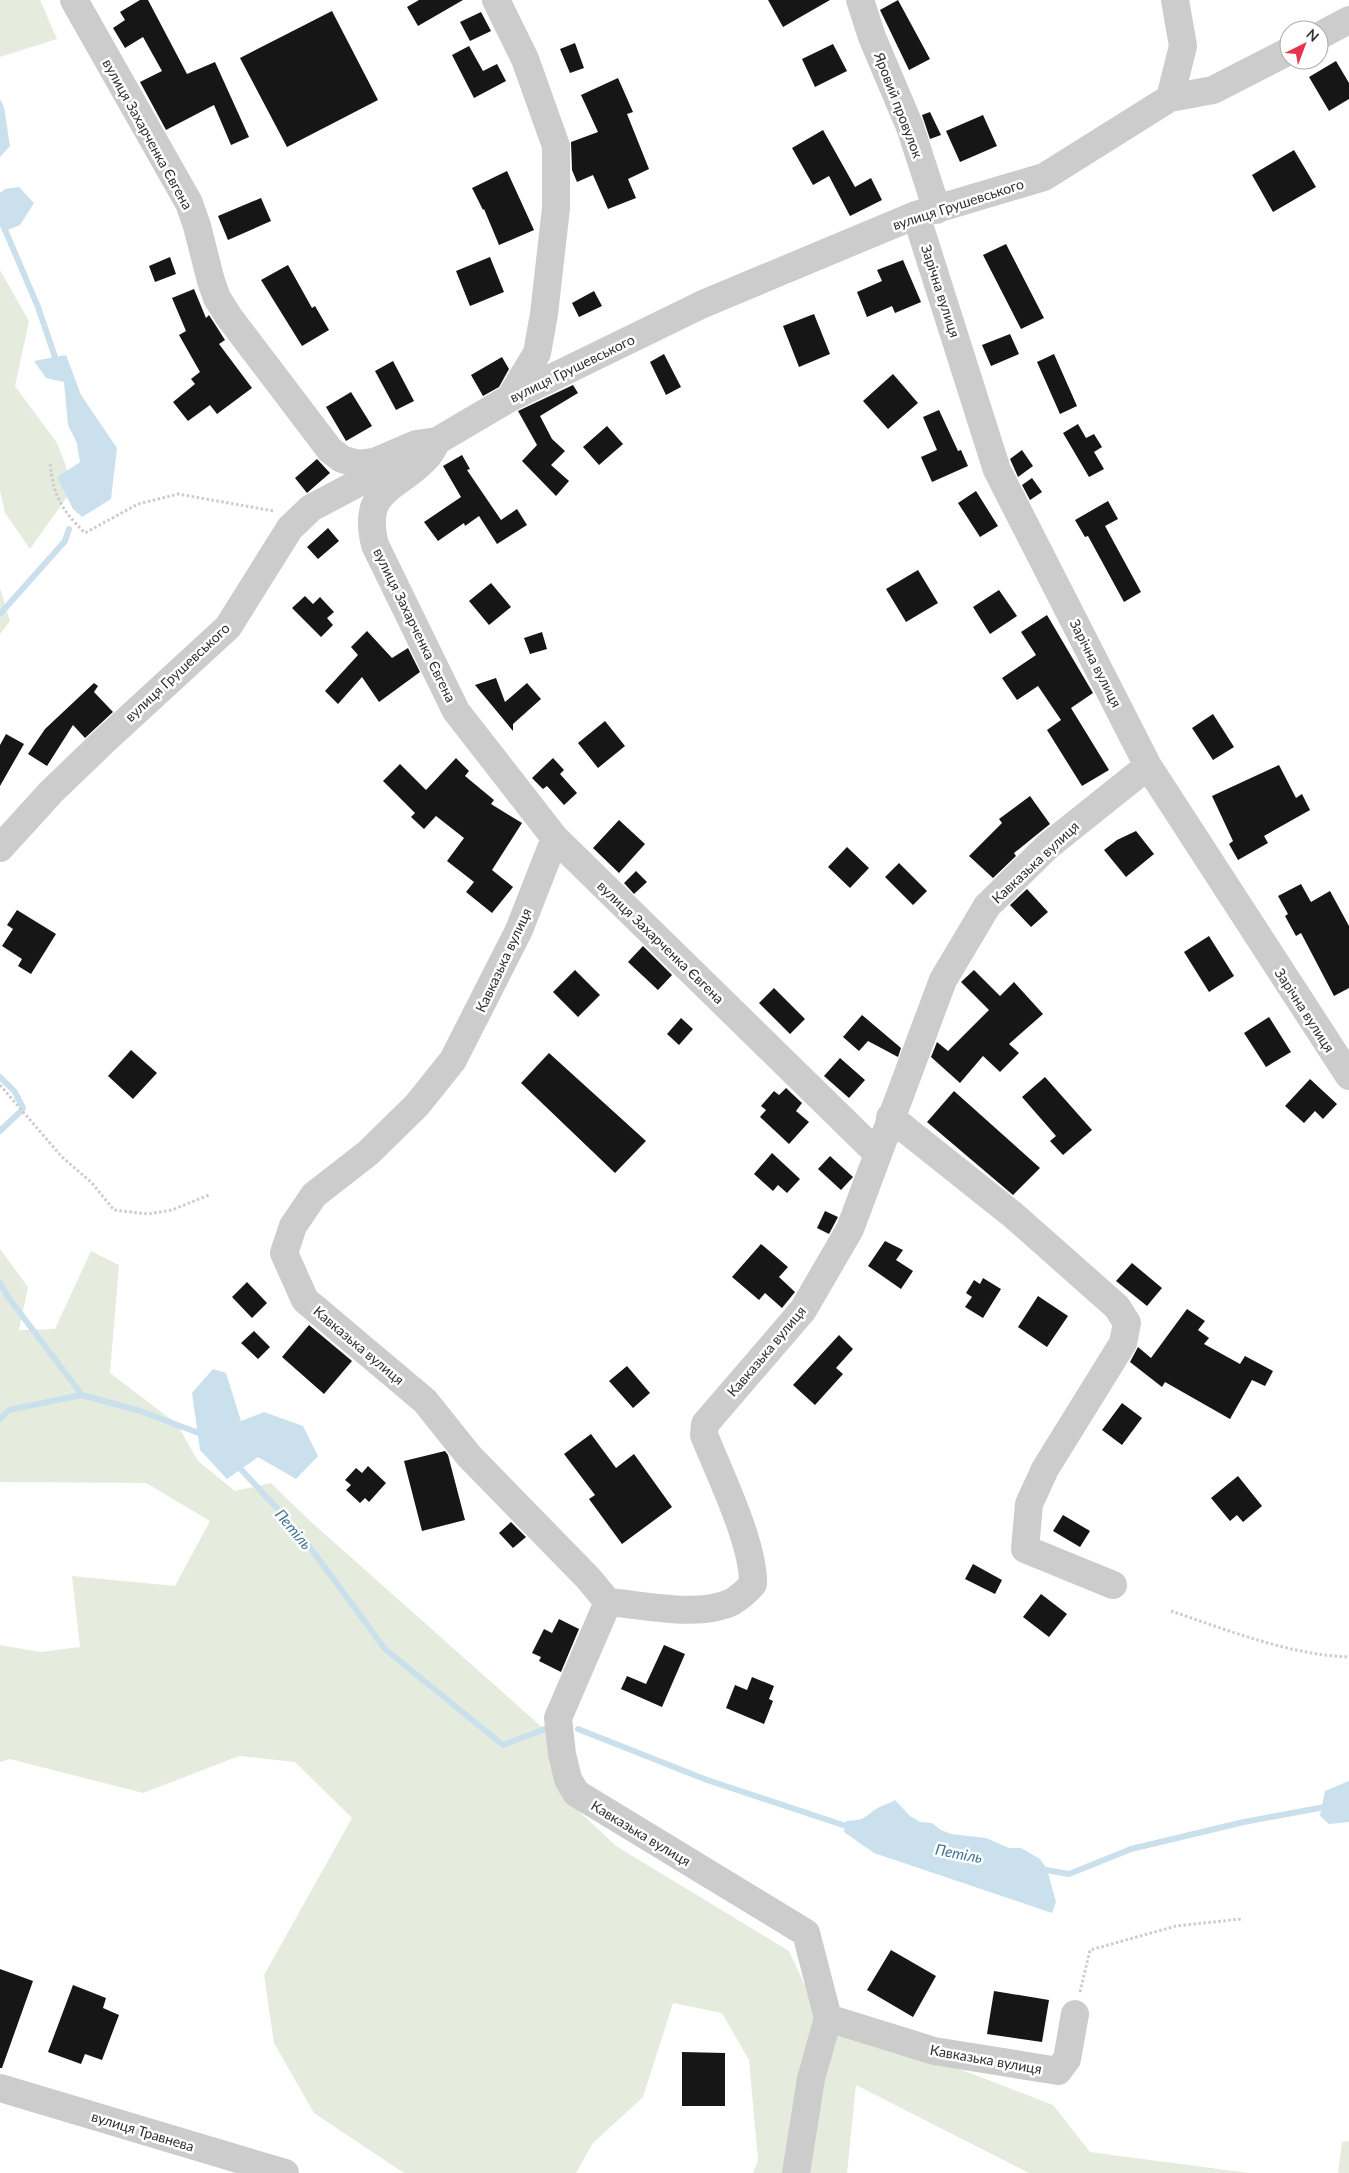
<svg xmlns="http://www.w3.org/2000/svg" width="1349" height="2173" viewBox="0 0 1349 2173" font-family="Lato,sans-serif">
<style>
.green{fill:#e6ecdd}
.water{fill:#cae0ec}
.lines{fill:none;stroke-linecap:round;stroke-linejoin:round}
.stream{stroke:#cae0ec;stroke-width:6}
.building{fill:#161616}
.path{stroke:#ccc;stroke-width:3;stroke-dasharray:2.5 2.5;stroke-linecap:butt}
.minor{stroke:#ccc;stroke-width:28}
.labels{text-anchor:middle;dominant-baseline:central;stroke-width:5;stroke-linejoin:round;paint-order:stroke}
.street-label{font-size:14px;fill:#2f2f2f;stroke:#fff}
.water-label{font-size:15px;font-style:italic;fill:#3e7591;stroke:#fff}
</style>
<rect width="100%" height="100%" fill="#fff"/>
<path class="green" d="M 0,0 L 40,0 L 57,39 L 0,57 Z
M 0,270 L 29,321 L 15,386 L 57,443 L 74,487 L 30,549 L 5,513 L 0,491 Z
M 0,588 L 10,621 L 0,634 Z
M 0,1249 L 28,1287 L 19,1330 L 55,1329 L 91,1251 L 119,1265 L 110,1373 L 177,1424 L 198,1461 L 235,1491 L 271,1483 L 309,1520 L 552,1736 L 564,1797 L 616,1846 L 789,1951 L 822,2022 L 973,2074 L 1053,2105 L 1090,2152 L 1249,2173 L 1029,2173 L 856,2085 L 847,2173 L 753,2173 L 758,2160 L 749,2060 L 722,2013 L 673,2003 L 643,2097 L 593,2143 L 576,2173 L 404,2173 L 314,2113 L 274,2043 L 264,1975 L 352,1818 L 295,1762 L 239,1756 L 143,1793 L 10,1759 L 0,1762 L 0,1645 L 40,1652 L 80,1647 L 72,1576 L 175,1586 L 210,1521 L 146,1483 L 0,1482 Z
M 1349,2141 L 1349,2173 L 1338,2173 L 1342,2142 Z"/>
<path class="water" d="M 0,99 L 4,107 L 10,146 L 0,157 Z
M 19,187 L 34,203 L 20,225 L 3,232 L 0,226 L 0,193 L 5,189 Z
M 66,355 L 81,395 L 117,448 L 111,499 L 82,517 L 73,509 L 57,477 L 85,459 L 68,425 L 64,382 L 46,378 L 34,361 Z
M 213,1369 L 226,1373 L 241,1421 L 264,1412 L 303,1426 L 318,1456 L 296,1479 L 258,1457 L 227,1479 L 200,1450 L 192,1393 Z
M 1349,1781 L 1349,1822 L 1329,1824 L 1320,1816 L 1325,1791 Z
M 895,1800 L 910,1816 L 920,1822 L 932,1823 L 941,1830 L 951,1834 L 986,1838 L 1009,1848 L 1021,1848 L 1040,1859 L 1047,1869 L 1056,1902 L 1052,1913 L 874,1853 L 844,1832 L 846,1821 C 864,1820 862,1819 876,1809 C 882,1805 889,1804 895,1800 Z"/>
<g class="lines">
<path class="stream" d="M 0,218 L 38,307 L 57,363
M 80,445 L 84,467
M 0,614 L 65,541 L 69,529
M 0,1077 L 15,1092 L 23,1108
M 0,1131 L 21,1111
M 0,1283 L 8,1297 L 82,1395
M 0,1419 L 9,1410 L 82,1395 L 140,1411 L 204,1435
M 235,1463 L 298,1531 L 385,1649 L 503,1745 L 545,1729
M 578,1729 L 707,1780 L 852,1828
M 1040,1869 L 1069,1874 L 1131,1849 L 1244,1822 L 1330,1806"/>
</g>
<path class="building" d="M 140,0 L 148,0 L 187,74 L 215,62 L 249,137 L 231,145 L 214,105 L 166,130 L 140,82 L 162,71 L 143,37 L 125,48 L 113,28 L 125,20 L 120,12 Z
M 419,0 L 463,0 L 418,26 L 407,7 Z
M 768,0 L 830,0 L 783,27 Z
M 898,0 L 930,59 L 909,70 L 880,10 Z
M 332,11 L 378,100 L 287,147 L 240,58 Z
M 481,12 L 491,31 L 470,41 L 460,22 Z
M 575,43 L 584,68 L 570,73 L 560,49 Z
M 833,44 L 847,71 L 815,87 L 802,59 Z
M 469,46 L 483,71 L 497,64 L 506,81 L 474,98 L 452,55 Z
M 1336,61 L 1349,83 L 1349,99 L 1329,111 L 1309,77 Z
M 618,78 L 633,112 L 627,114 L 649,169 L 628,179 L 636,198 L 608,209 L 593,175 L 577,182 L 572,170 L 571,142 L 598,132 L 581,95 Z
M 930,112 L 941,135 L 930,139 L 922,115 Z
M 983,115 L 997,146 L 960,162 L 946,131 Z
M 823,130 L 855,187 L 871,178 L 882,200 L 850,216 L 829,176 L 813,185 L 792,148 Z
M 1294,150 L 1316,187 L 1273,212 L 1252,175 Z
M 507,171 L 534,230 L 499,245 L 484,209 L 483,210 L 472,188 Z
M 261,198 L 271,221 L 228,240 L 218,216 Z
M 1006,244 L 1044,318 L 1021,329 L 983,255 Z
M 170,257 L 176,274 L 155,282 L 149,266 Z
M 490,257 L 504,292 L 470,306 L 456,271 Z
M 903,260 L 921,302 L 895,313 L 892,306 L 867,317 L 857,292 L 882,281 L 877,270 Z
M 288,265 L 312,308 L 315,306 L 329,330 L 302,346 L 261,280 Z
M 194,289 L 206,318 L 209,315 L 225,340 L 219,344 L 252,388 L 217,414 L 210,405 L 188,421 L 173,402 L 195,384 L 191,379 L 200,372 L 179,335 L 186,331 L 172,298 Z
M 594,291 L 602,306 L 579,317 L 572,303 Z
M 814,314 L 830,354 L 799,367 L 783,326 Z
M 1010,334 L 1019,354 L 991,366 L 982,345 Z
M 664,354 L 681,387 L 666,395 L 650,362 Z
M 1054,354 L 1077,406 L 1060,414 L 1037,362 Z
M 502,357 L 509,369 L 499,387 L 483,396 L 471,375 Z
M 393,361 L 414,401 L 396,410 L 375,371 Z
M 893,374 L 918,403 L 888,429 L 863,401 Z
M 573,385 L 578,393 L 540,416 L 552,439 L 565,451 L 551,465 L 569,481 L 556,496 L 522,461 L 537,445 L 518,411 Z
M 351,392 L 372,426 L 346,441 L 326,407 Z
M 939,410 L 958,451 L 961,450 L 968,466 L 932,482 L 921,457 L 937,450 L 923,417 Z
M 1078,424 L 1086,438 L 1094,434 L 1102,447 L 1094,452 L 1104,469 L 1089,477 L 1063,433 Z
M 607,426 L 623,444 L 599,465 L 583,447 Z
M 1022,450 L 1033,466 L 1018,477 L 1010,459 Z
M 462,455 L 470,469 L 467,470 L 501,520 L 517,509 L 527,525 L 497,544 L 479,516 L 465,526 L 464,523 L 438,541 L 424,522 L 461,497 L 443,466 Z
M 317,459 L 330,473 L 307,493 L 295,478 Z
M 1032,478 L 1042,492 L 1030,500 L 1022,485 Z
M 976,491 L 998,526 L 980,537 L 958,503 Z
M 1108,501 L 1118,519 L 1105,526 L 1141,592 L 1124,602 L 1088,536 L 1085,537 L 1075,520 Z
M 328,528 L 339,541 L 318,559 L 307,547 Z
M 918,570 L 938,603 L 906,622 L 886,589 Z
M 491,583 L 511,607 L 489,625 L 469,601 Z
M 999,590 L 1017,616 L 990,634 L 973,607 Z
M 305,596 L 313,604 L 320,597 L 334,612 L 327,618 L 333,625 L 321,637 L 292,608 Z
M 1047,615 L 1093,693 L 1071,708 L 1109,770 L 1082,786 L 1047,730 L 1061,720 L 1038,686 L 1017,700 L 1002,678 L 1036,655 L 1021,632 Z
M 367,631 L 392,658 L 408,648 L 420,672 L 379,702 L 362,677 L 338,704 L 325,691 L 358,655 L 351,647 Z
M 542,632 L 547,649 L 530,654 L 524,638 Z
M 496,678 L 505,702 L 527,683 L 541,699 L 513,724 L 513,731 L 475,685 Z
M 94,683 L 98,686 L 94,692 L 113,712 L 85,738 L 73,725 L 47,766 L 28,754 L 45,729 Z
M 1213,714 L 1234,747 L 1213,760 L 1192,728 Z
M 605,721 L 625,746 L 598,768 L 578,743 Z
M 6,734 L 24,744 L 0,786 L 0,745 Z
M 456,758 L 469,771 L 465,776 L 494,800 L 491,804 L 522,823 L 492,870 L 513,887 L 492,913 L 466,892 L 474,882 L 447,861 L 464,838 L 436,816 L 424,829 L 411,817 L 415,813 L 383,781 L 400,764 L 426,790 Z
M 553,758 L 564,770 L 560,774 L 577,793 L 564,805 L 547,786 L 543,789 L 532,778 Z
M 1279,765 L 1296,798 L 1302,794 L 1310,810 L 1264,836 L 1268,843 L 1238,860 L 1229,844 L 1233,841 L 1212,796 Z
M 1030,796 L 1050,824 L 1014,853 L 1016,856 L 993,878 L 969,856 L 1002,823 L 999,819 Z
M 619,820 L 645,844 L 619,873 L 593,848 Z
M 1136,831 L 1154,854 L 1126,877 L 1104,850 L 1117,840 Z
M 847,847 L 869,868 L 850,888 L 828,867 Z
M 899,863 L 927,891 L 913,905 L 885,877 Z
M 636,871 L 647,882 L 634,894 L 624,883 Z
M 1301,884 L 1311,902 L 1330,891 L 1349,926 L 1349,988 L 1334,996 L 1301,933 L 1296,936 L 1285,916 L 1288,914 L 1278,896 Z
M 1027,889 L 1048,912 L 1031,927 L 1010,905 Z
M 17,910 L 56,934 L 31,974 L 18,966 L 22,959 L 2,946 L 13,929 L 7,925 Z
M 1209,936 L 1234,976 L 1209,992 L 1184,952 Z
M 643,946 L 672,975 L 658,990 L 628,962 Z
M 575,970 L 600,995 L 578,1017 L 553,992 Z
M 974,970 L 1000,996 L 1014,982 L 1043,1014 L 1009,1044 L 1019,1053 L 1000,1072 L 983,1056 L 960,1083 L 931,1057 L 937,1042 L 948,1051 L 989,1010 L 961,982 Z
M 774,988 L 805,1019 L 790,1034 L 759,1003 Z
M 862,1015 L 901,1048 L 898,1057 L 868,1041 L 859,1051 L 843,1037 Z
M 1269,1017 L 1291,1052 L 1266,1067 L 1244,1033 Z
M 681,1018 L 693,1029 L 679,1045 L 667,1034 Z
M 131,1050 L 157,1073 L 133,1099 L 108,1076 Z
M 549,1053 L 646,1141 L 615,1173 L 521,1083 Z
M 840,1058 L 865,1080 L 849,1098 L 824,1076 Z
M 1045,1077 L 1092,1130 L 1063,1155 L 1050,1141 L 1056,1136 L 1022,1097 Z
M 1310,1079 L 1337,1104 L 1323,1119 L 1315,1111 L 1304,1123 L 1285,1106 Z
M 786,1088 L 802,1103 L 796,1111 L 809,1122 L 789,1144 L 760,1117 L 766,1110 L 761,1106 L 774,1091 L 779,1095 Z
M 954,1091 L 1040,1168 L 1013,1195 L 927,1122 Z
M 772,1153 L 800,1179 L 787,1193 L 778,1185 L 773,1191 L 754,1174 Z
M 830,1156 L 853,1177 L 841,1190 L 818,1169 Z
M 825,1211 L 838,1217 L 829,1234 L 817,1228 Z
M 885,1241 L 903,1250 L 896,1260 L 913,1271 L 901,1289 L 868,1266 Z
M 761,1244 L 788,1267 L 779,1277 L 795,1292 L 782,1308 L 765,1293 L 759,1300 L 732,1277 Z
M 1132,1263 L 1162,1288 L 1147,1306 L 1116,1281 Z
M 983,1278 L 1001,1289 L 983,1318 L 965,1307 L 972,1297 L 966,1293 L 974,1280 L 980,1284 Z
M 247,1282 L 267,1303 L 252,1318 L 232,1297 Z
M 1038,1296 L 1068,1316 L 1047,1347 L 1018,1327 Z
M 1187,1309 L 1205,1321 L 1198,1330 L 1209,1338 L 1204,1344 L 1240,1364 L 1245,1356 L 1273,1371 L 1265,1386 L 1252,1380 L 1230,1419 L 1165,1382 L 1162,1387 L 1130,1362 L 1138,1347 L 1151,1358 Z
M 309,1325 L 352,1361 L 324,1394 L 282,1357 Z
M 254,1331 L 270,1347 L 258,1359 L 241,1343 Z
M 839,1335 L 853,1349 L 836,1368 L 843,1374 L 815,1405 L 793,1385 Z
M 627,1366 L 650,1393 L 633,1408 L 609,1381 Z
M 1122,1403 L 1142,1418 L 1122,1445 L 1102,1430 Z
M 591,1434 L 616,1468 L 634,1454 L 672,1507 L 622,1544 L 589,1499 L 595,1495 L 564,1454 Z
M 445,1451 L 448,1455 L 465,1520 L 422,1531 L 404,1461 Z
M 368,1466 L 386,1483 L 369,1502 L 365,1498 L 360,1503 L 346,1490 L 351,1485 L 345,1480 L 356,1468 L 362,1473 Z
M 1238,1476 L 1262,1506 L 1243,1522 L 1237,1515 L 1230,1521 L 1211,1498 Z
M 1063,1515 L 1090,1531 L 1080,1547 L 1053,1531 Z
M 511,1522 L 526,1537 L 513,1548 L 499,1533 Z
M 973,1564 L 1002,1580 L 995,1594 L 965,1579 Z
M 1041,1594 L 1067,1614 L 1049,1637 L 1023,1617 Z
M 559,1619 L 579,1629 L 561,1672 L 539,1661 L 541,1657 L 532,1653 L 544,1629 L 552,1633 Z
M 664,1645 L 685,1654 L 662,1707 L 621,1689 L 627,1676 L 646,1684 Z
M 752,1677 L 774,1686 L 769,1699 L 773,1701 L 764,1724 L 726,1708 L 735,1685 L 747,1690 Z
M 891,1950 L 936,1976 L 913,2017 L 867,1990 Z
M 0,1969 L 33,1981 L 2,2068 L 0,2068 Z
M 73,1985 L 106,1998 L 103,2008 L 119,2015 L 102,2060 L 85,2054 L 81,2064 L 48,2052 Z
M 994,1991 L 1049,2000 L 1042,2042 L 987,2034 Z
M 682,2052 L 725,2053 L 725,2106 L 682,2106 Z"/>
<g class="lines">
<path class="path" d="M 50,464 C 54,497 61,509 85,533 L 138,504 L 178,494 L 274,511
M 0,1085 L 62,1157 L 91,1182 L 114,1210 L 148,1214 L 172,1210 L 209,1195
M 1171,1611 C 1227,1630 1290,1655 1349,1657
M 1080,1992 L 1090,1950 L 1176,1926 L 1241,1919"/>
<path class="minor" d="M 74,0 L 189,203 L 197,226 L 211,281 L 217,298 L 229,317 L 330,450 L 342,459 L 358,464 L 374,462 L 416,444 L 437,441 C 434,446 431,453 427,457 C 396,491 361,487 375,545 L 456,711 L 555,838 L 878,1154
M 496,0 L 525,59 L 556,146 L 556,208 L 544,314 L 537,353 L 510,398
M 860,0 L 872,37 L 910,127 L 937,210
M 1319,36 L 1349,20
M 1170,98 L 1213,90 L 1289,51
M 916,215 L 997,470 L 1148,766 L 1349,1076
M 555,838 L 519,930 L 453,1060 L 417,1105 L 368,1153 L 314,1195 L 293,1226 L 284,1253 L 305,1300 L 425,1401 L 469,1456 L 588,1578 L 608,1602 L 558,1718 L 562,1754 L 568,1779 L 576,1793 L 806,1933 L 828,2018 L 934,2051 L 1058,2071 L 1067,2059 L 1075,2014
M 0,848 L 51,792 L 104,741 L 228,627 L 290,528 L 311,508 L 437,441 L 510,398 L 703,304 L 916,215 L 1044,177 L 1170,98 L 1183,46 L 1175,0
M 890,1117 L 1013,1215 L 1117,1307 L 1127,1323 L 1123,1343 L 1045,1469 L 1029,1504 L 1025,1549 L 1113,1585
M 608,1602 C 644,1605 699,1618 732,1602 C 740,1597 747,1591 753,1584 C 754,1544 720,1475 704,1435 L 705,1424 L 803,1310 L 850,1229 L 943,980 L 987,906 L 1048,846 L 1148,766
M 0,2088 L 285,2173
M 796,2173 L 811,2079 L 828,2018"/>
</g>
<g class="labels">
<g class="street-label">
<text transform="translate(899 105) rotate(69)">Яровий провулок</text>
<text transform="translate(148 134) rotate(61)">вулиця Захарченка Євгена</text>
<text transform="translate(958 204) rotate(-18)">вулиця Грушевського</text>
<text transform="translate(941 291) rotate(72)">Зарічна вулиця</text>
<text transform="translate(572 368) rotate(-26)">вулиця Грушевського</text>
<text transform="translate(415 625) rotate(64)">вулиця Захарченка Євгена</text>
<text transform="translate(1096 663) rotate(63)">Зарічна вулиця</text>
<text transform="translate(177 672) rotate(-43)">вулиця Грушевського</text>
<text transform="translate(1035 862) rotate(-43)">Кавказька вулиця</text>
<text transform="translate(661 942) rotate(44)">вулиця Захарченка Євгена</text>
<text transform="translate(503 960) rotate(-65)">Кавказька вулиця</text>
<text transform="translate(1305 1010) rotate(57)">Зарічна вулиця</text>
<text transform="translate(359 1345) rotate(40)">Кавказька вулиця</text>
<text transform="translate(766 1351) rotate(-50)">Кавказька вулиця</text>
<text transform="translate(641 1833) rotate(31)">Кавказька вулиця</text>
<text transform="translate(986 2059) rotate(10)">Кавказька вулиця</text>
<text transform="translate(143 2131) rotate(17)">вулиця Травнева</text>
</g>
<g class="water-label">
<text transform="translate(294 1529) rotate(50)">Петіль</text>
<text transform="translate(959 1853) rotate(11)">Петіль</text>
</g>
</g>
<g transform="translate(1304 45) rotate(42)"><circle r="24" fill="#ffffff" stroke="#acacac"/>
<path d="M0-4L9 19L0 12L-9 19Z" fill="#e3354b"/>
<text y="-8" font-size="14" font-weight="bold" text-anchor="middle" fill="#2f2f2f">N</text>
</g>
</svg>
